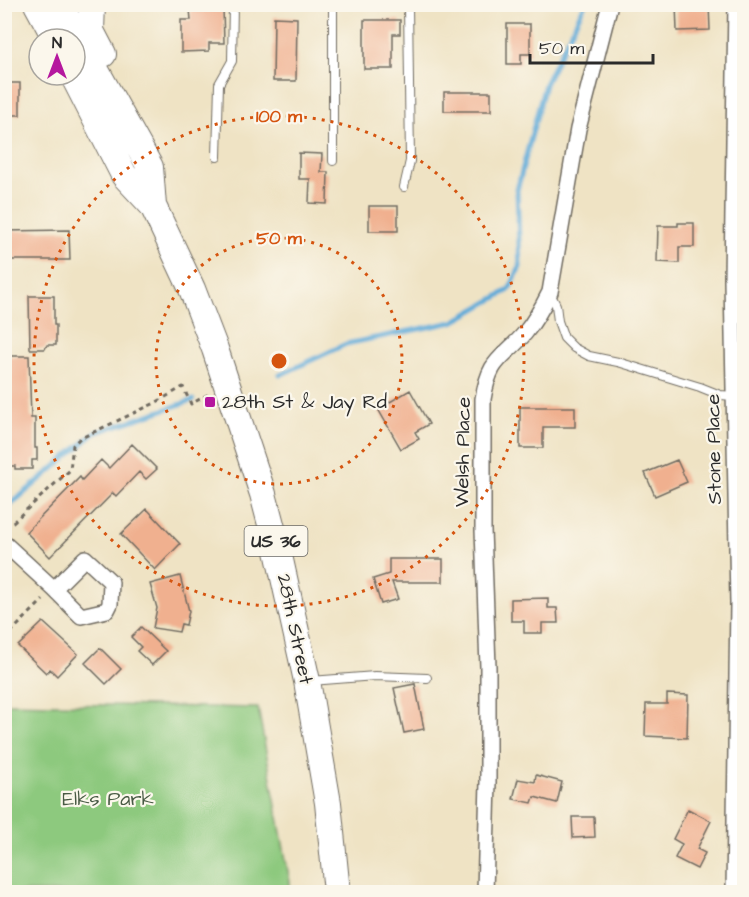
<svg xmlns="http://www.w3.org/2000/svg" width="749" height="897" viewBox="0 0 749 897" font-family="'Architects Daughter',sans-serif">
<style>
.green{fill:#8dc97e;stroke:#5c7a54;stroke-width:1.5}
.lines{fill:none;stroke-linecap:round;stroke-linejoin:round}
.stream{stroke:#60abd8;stroke-width:5}
.building{fill:#f0b08f}
.service-casing{stroke:#706b61;stroke-width:10}
.minor-casing{stroke:#706b61;stroke-width:18}
.trunk-casing{stroke:#706b61;stroke-width:28}
.path{stroke:#706b61;stroke-width:3;stroke-dasharray:4.5 4.5;stroke-linecap:butt}
.service{stroke:#fff;stroke-width:8}
.minor{stroke:#fff;stroke-width:15}
.trunk{stroke:#fff;stroke-width:26}
.ring{fill:none;stroke:#d5540f;stroke-width:3;stroke-dasharray:3 6}
.poi-dot{fill:#b5179e;stroke:#fbf7ec;stroke-width:2}
.labels{text-anchor:middle;dominant-baseline:central;stroke-width:4.5;stroke-linejoin:round;paint-order:stroke}
.shield{fill:#fbf7ec;stroke:#696865;stroke-width:1.5}
.shield-label{font-size:18px;font-weight:bold;fill:#2b2b2b}
.poi-label{font-size:20px;fill:#2b2b2b;stroke:#fbf7ec;text-anchor:start}
.street-label{font-size:20px;fill:#2b2b2b;stroke:#fbf7ec}
.park-label{font-size:20px;fill:#485a44;stroke:#fbf7ec}
.centre{fill:#d5540f;stroke:#fbf7ec;stroke-width:3}
.ring-label{font-size:18px;text-anchor:middle;font-weight:bold;fill:#d5540f;stroke:#fbf7ec;stroke-width:4.5;stroke-linejoin:round;paint-order:stroke}
</style>
<rect width="100%" height="100%" fill="#fbf7ec"/>
<filter id="ink" filterUnits="userSpaceOnUse"><feTurbulence type="fractalNoise" baseFrequency=".0167" numOctaves="2"/><feDisplacementMap in="SourceGraphic" scale="12" xChannelSelector="R" yChannelSelector="G"/><feConvolveMatrix kernelMatrix="1 2 1 2 8 2 1 2 1" color-interpolation-filters="sRGB"/></filter>
<filter id="wash" filterUnits="userSpaceOnUse"><feTurbulence type="fractalNoise" baseFrequency=".008" numOctaves="4" result="noise"/><feDisplacementMap in="SourceGraphic" scale="24" xChannelSelector="R" yChannelSelector="G"/><feGaussianBlur stdDeviation="1.35" result="paint"/><feColorMatrix in="noise" values="0 0 0 0 0 0 0 0 0 0 0 0 0 0 0 0 0 1.4 0 .05"/><feComposite in="paint" operator="in"/></filter>
<g filter="url(#wash)">
<rect width="100%" height="100%" fill="#efe3c4"/>
<path class="green" d="M 5,703 L 258,708 L 290,882 L 290,892 L 5,892 Z"/>
<g class="lines">
<path class="stream" d="M 280,375 L 346,344 L 453,322 L 509,290 L 520,267 L 517,190 L 545,84 L 585,4
M 4,510 L 95,433 L 193,400"/>
</g>
<g id="blocks">
<path class="building" d="M 676,4 L 709,4 L 710,30 L 677,31 Z
M 223,8 L 224,43 L 209,43 L 209,51 L 181,52 L 181,20 L 191,20 L 190,9 Z
M 274,17 L 297,18 L 296,81 L 273,81 Z
M 364,20 L 400,20 L 400,34 L 393,34 L 393,69 L 364,69 Z
M 507,24 L 530,24 L 530,54 L 521,54 L 521,64 L 507,64 Z
M 4,83 L 20,83 L 20,115 L 4,115 Z
M 444,92 L 491,92 L 491,111 L 444,111 Z
M 299,153 L 322,154 L 321,172 L 328,172 L 327,204 L 309,203 L 310,179 L 299,179 Z
M 369,206 L 398,206 L 398,231 L 369,231 Z
M 678,223 L 694,223 L 694,247 L 679,247 L 679,263 L 657,262 L 658,226 L 678,226 Z
M 69,230 L 70,260 L 4,260 L 4,231 Z
M 29,296 L 54,296 L 54,325 L 56,325 L 56,345 L 47,345 L 45,349 L 30,349 Z
M 5,356 L 29,356 L 31,418 L 35,418 L 35,448 L 37,448 L 37,460 L 32,460 L 32,469 L 15,469 L 15,466 L 7,466 L 7,457 L 4,458 Z
M 410,390 L 429,424 L 415,432 L 419,439 L 401,449 L 378,409 Z
M 520,407 L 575,407 L 575,427 L 543,427 L 543,448 L 520,448 Z
M 132,444 L 157,469 L 146,479 L 139,472 L 116,496 L 113,493 L 50,557 L 26,532 L 80,477 L 82,480 L 101,460 L 109,468 Z
M 677,460 L 687,482 L 655,496 L 645,473 Z
M 147,509 L 180,544 L 155,570 L 121,534 Z
M 389,559 L 443,559 L 443,582 L 392,582 L 398,599 L 381,604 L 373,579 L 389,574 Z
M 180,576 L 189,611 L 186,625 L 181,624 L 179,632 L 153,628 L 157,608 L 150,584 Z
M 548,598 L 548,608 L 557,608 L 558,623 L 542,623 L 542,633 L 524,633 L 524,621 L 511,621 L 511,599 Z
M 43,622 L 78,654 L 57,676 L 50,669 L 46,673 L 18,646 Z
M 141,627 L 166,651 L 152,665 L 137,651 L 141,647 L 131,637 Z
M 100,648 L 121,669 L 106,684 L 85,663 Z
M 415,684 L 424,729 L 404,733 L 394,688 Z
M 667,694 L 688,695 L 687,738 L 645,736 L 646,704 L 667,704 Z
M 536,775 L 562,782 L 557,803 L 534,797 L 532,803 L 513,799 L 518,779 L 535,782 Z
M 688,809 L 711,821 L 697,849 L 705,853 L 697,869 L 675,858 L 682,844 L 673,839 Z
M 572,817 L 594,817 L 595,837 L 573,838 Z"/>
</g>
</g>
<g filter="url(#ink)">
<use href="#blocks" fill-opacity="0" stroke="#706b61" stroke-width="1.5"/>
<g class="lines">
<defs>
<path id="service" d="M 333,4 L 333,161
M 217,157 L 219,84 L 232,61 L 233,4
M 404,187 L 410,161 L 408,4
M 550,293 L 556,305 L 558,321 L 564,338 L 574,348 L 589,356 L 618,362 L 700,387 L 720,395 L 734,396
M 311,681 L 375,676 L 427,678"/>
<path id="minor" d="M 4,543 L 54,589
M 85,558 L 111,582 L 110,604 L 107,610 L 81,616 L 54,589 Z
M 485,892 L 488,782 L 488,667 L 483,530 L 483,399 C 490,357 501,361 525,333 C 535,321 543,306 550,292 L 578,129 L 610,4
M 734,892 L 738,603 L 732,280 L 736,4"/>
<path id="trunk" d="M 37,4 L 56,39
M 59,4 L 150,167 L 153,206
M 92,4 L 91,31 L 103,54
M 73,75 L 124,175 L 153,206 L 192,289 L 215,349 L 263,494 L 278,551 L 307,681 L 328,803 L 337,892"/>
</defs>
<use href="#service" class="service-casing"/>
<use href="#minor" class="minor-casing"/>
<use href="#trunk" class="trunk-casing"/>
<path class="path" d="M 4,525 L 13,522 L 70,470 L 73,445 L 79,439 L 155,403 L 183,387 L 191,404 L 209,394
M 4,639 L 43,600"/>
<use href="#service" class="service"/>
<use href="#minor" class="minor"/>
<use href="#trunk" class="trunk"/>
</g>
</g>
<g class="ring">
<circle cx="279" cy="361" r="123"/>
<circle cx="279" cy="361" r="245"/>
</g>
<rect class="poi-dot" x="204" y="396" width="12" height="12" rx="3"/>
<g class="labels">
<rect class="shield" x="244.5" y="526" width="63" height="30" rx="4.5"/>
<g class="shield-label">
<text x="276" y="541">US 36</text>
</g>
<g class="poi-label">
<text x="222" y="402">28th St &amp; Jay Rd</text>
</g>
<g class="street-label">
<text transform="translate(714 449) rotate(-91)">Stone Place</text>
<text transform="translate(463 452) rotate(-89)">Welsh Place</text>
<text transform="translate(295 629) rotate(78)">28th Street</text>
</g>
<g class="park-label">
<text x="108" y="799">Elks Park</text>
</g>
</g>
<circle cx="279" cy="361" r="9" class="centre"/>
<g class="ring-label">
<text x="279" y="122">100 m</text>
<text x="279" y="244">50 m</text>
</g>
<rect width="749" height="897" fill="none" stroke="#fbf7ec" stroke-width="24"/>
<g transform="translate(57 57)"><circle r="28" fill="#fbf7ec" stroke="#a8a59f" stroke-width="1.5"/>
<path d="M0-4.5L10 22L0 15L-10 22Z" fill="#b5179e"/>
<text y="-9" font-size="16" font-weight="bold" text-anchor="middle" fill="#2b2b2b">N</text>
</g>
<path d="M530 54v9h123v-9" fill="none" stroke="#2b2b2b" stroke-width="3"/>
<text x="539" y="54" font-size="18" fill="#2b2b2b" stroke="#fbf7ec" stroke-width="4.5" paint-order="stroke">50 m</text>
</svg>
